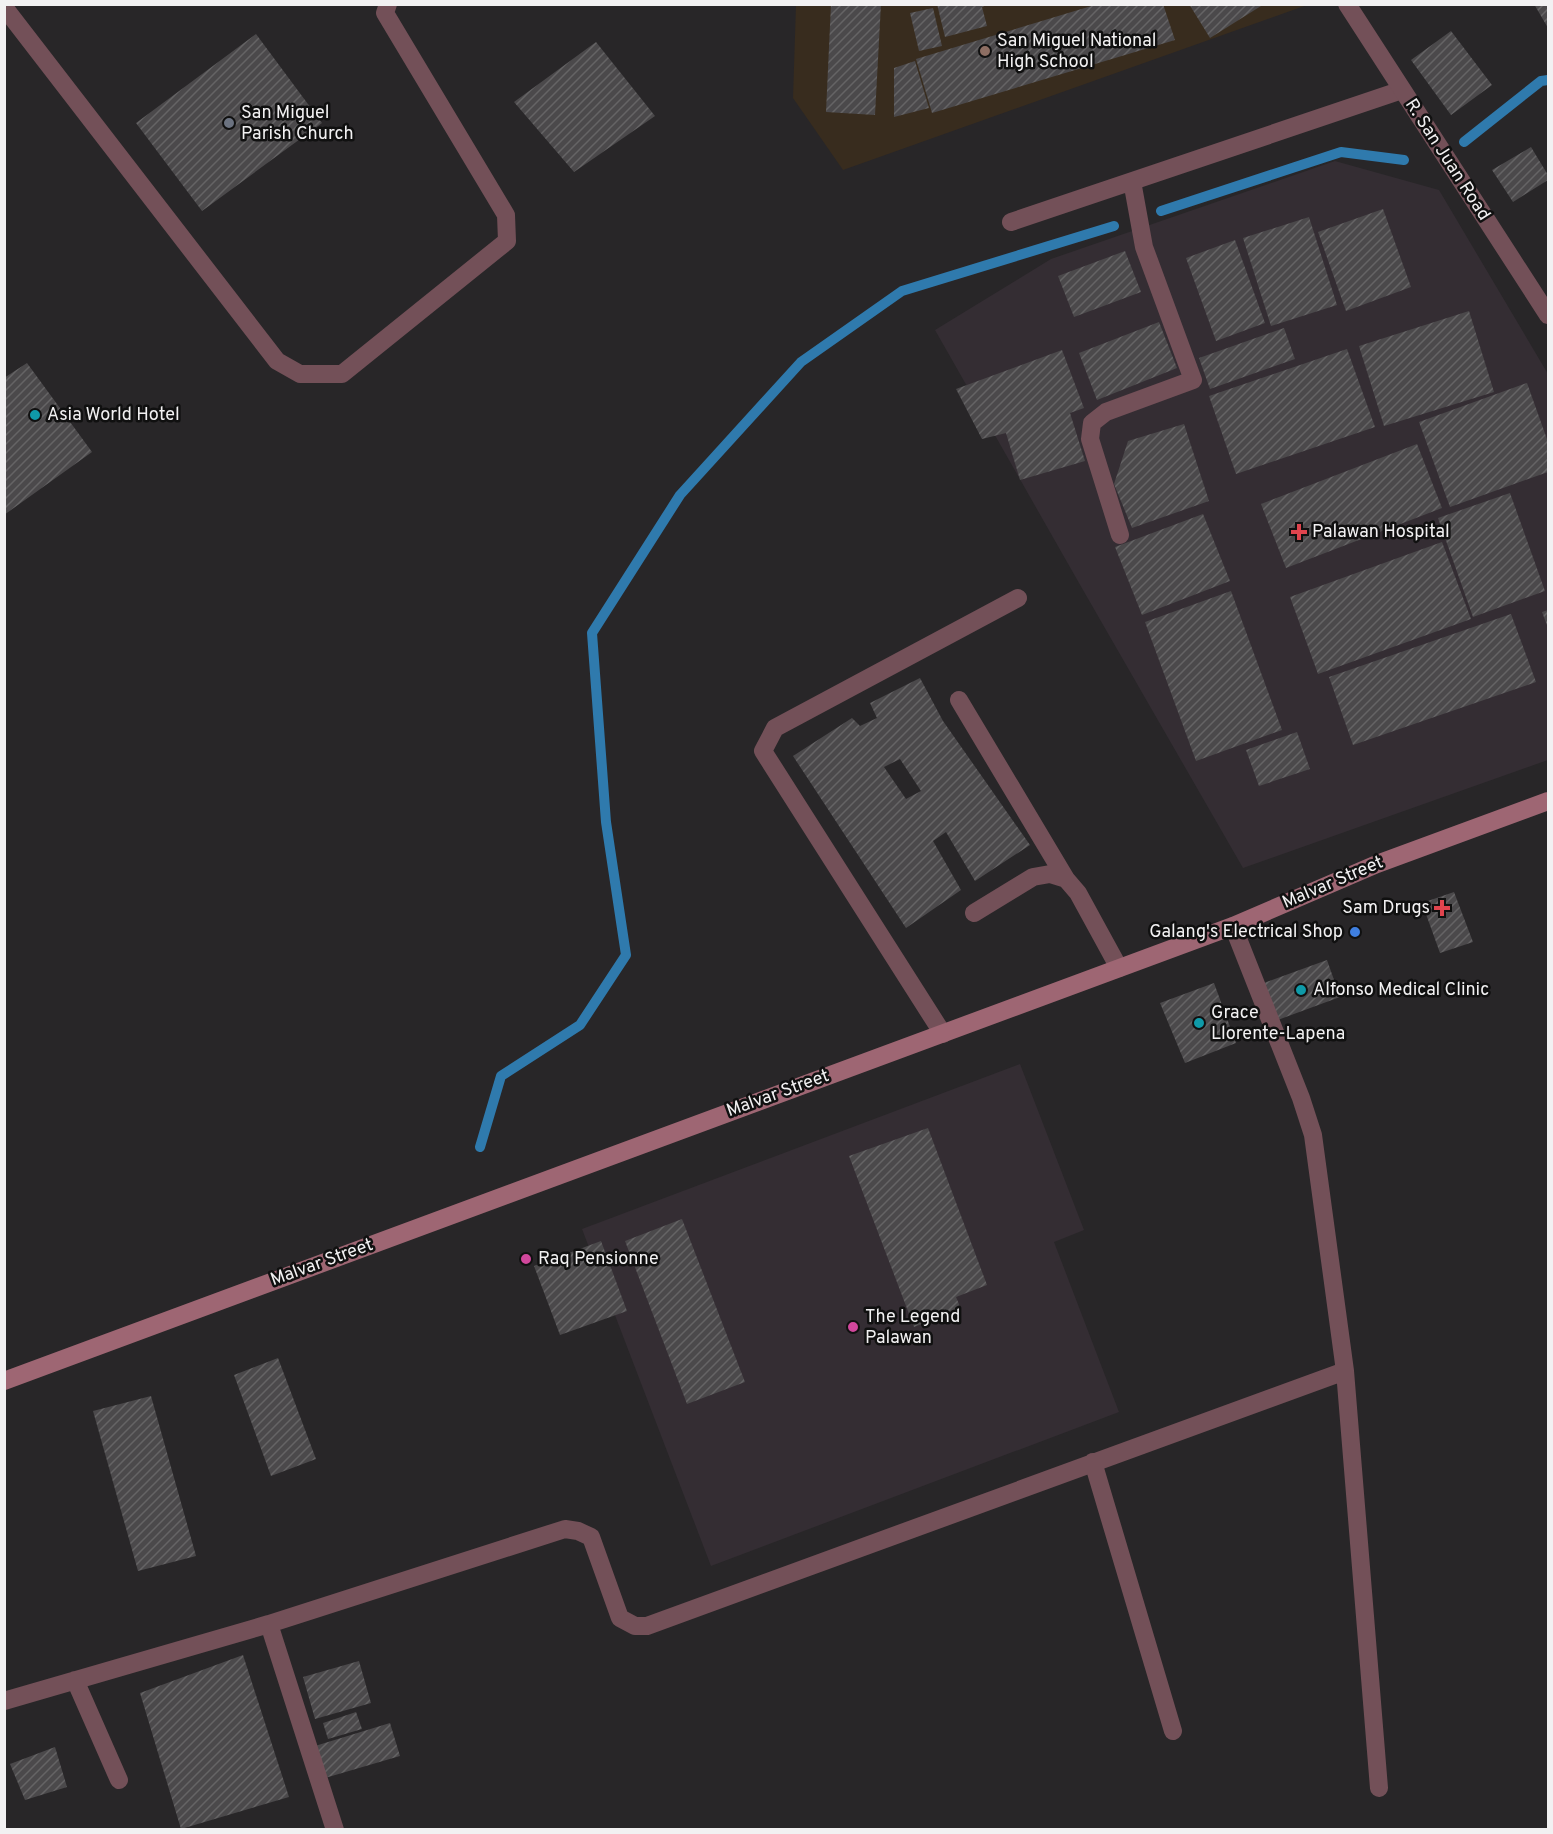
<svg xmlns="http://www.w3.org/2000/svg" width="1553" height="1834" viewBox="0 0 1553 1834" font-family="Overpass,sans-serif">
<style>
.built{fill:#342d33}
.education{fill:#382c1e}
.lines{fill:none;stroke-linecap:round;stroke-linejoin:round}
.stream{stroke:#2f7aad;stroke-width:10}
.building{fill:url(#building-hatch);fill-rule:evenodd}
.lane{stroke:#735058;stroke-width:18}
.street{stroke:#735058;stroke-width:18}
.secondary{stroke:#9e6673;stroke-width:18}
.education-dot{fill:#8d6e63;stroke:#101010;stroke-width:2}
.worship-dot{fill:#6b7280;stroke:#101010;stroke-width:2}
.culture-dot{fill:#0f9aa8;stroke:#101010;stroke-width:2}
.health-dot{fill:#e0444e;stroke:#101010;stroke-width:2}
.shop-dot{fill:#3f7fe0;stroke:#101010;stroke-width:2}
.hotel-dot{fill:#d1479c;stroke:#101010;stroke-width:2}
.labels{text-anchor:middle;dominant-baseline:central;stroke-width:5;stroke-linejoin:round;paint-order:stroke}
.poi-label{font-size:18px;fill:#f2f1f2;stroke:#101010;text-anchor:start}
.street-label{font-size:18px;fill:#f2f1f2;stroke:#101010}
</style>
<defs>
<pattern id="building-hatch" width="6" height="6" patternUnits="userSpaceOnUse" patternTransform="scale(1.5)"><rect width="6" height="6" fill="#4b494b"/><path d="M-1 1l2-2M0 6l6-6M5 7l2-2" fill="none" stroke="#656465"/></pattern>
</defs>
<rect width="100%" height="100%" fill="#282628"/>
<path class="built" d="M 1335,161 L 1439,190 L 1548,374 L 1548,760 L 1243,868 L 1079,583 L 935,330 L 1051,259 Z
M 1020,1064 L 1084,1230 L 1054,1242 L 1119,1412 L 711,1566 L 582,1229 Z"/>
<path class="education" d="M 796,5 L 1307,5 L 843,170 L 793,98 Z"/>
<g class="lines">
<path class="stream" d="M 1464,142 L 1541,81 L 1548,80
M 1161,211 L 1341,152 L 1404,160
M 480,1147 L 501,1076 L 580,1025 L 626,955 L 606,822 L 592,633 L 680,495 L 801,362 L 902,291 L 1114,226"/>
</g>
<path class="building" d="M 831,4 L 881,4 L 875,115 L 826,112 Z
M 937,4 L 989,4 L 982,7 L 987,26 L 945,37 Z
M 1098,4 L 1163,4 L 1175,40 L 932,113 L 916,59 Z
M 1189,4 L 1260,4 L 1261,6 L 1210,38 Z
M 1534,4 L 1548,4 L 1548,28 Z
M 933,8 L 942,46 L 919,51 L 910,13 Z
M 1451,31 L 1492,85 L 1451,115 L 1411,60 Z
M 256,34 L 322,123 L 202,211 L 136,123 Z
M 596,42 L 655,116 L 574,172 L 514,102 Z
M 915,61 L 929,108 L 894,117 L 894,68 Z
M 1531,147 L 1548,175 L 1548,180 L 1513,202 L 1492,170 Z
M 1383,209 L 1411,287 L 1346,311 L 1318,232 Z
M 1309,217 L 1337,305 L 1271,326 L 1243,238 Z
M 1235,240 L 1265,323 L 1216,341 L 1186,258 Z
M 1125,251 L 1141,292 L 1074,317 L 1058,276 Z
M 1469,311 L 1494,392 L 1384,426 L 1359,346 Z
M 1159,322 L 1177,368 L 1097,400 L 1079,353 Z
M 1284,328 L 1295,359 L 1210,389 L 1199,358 Z
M 1347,349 L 1375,427 L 1236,474 L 1209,396 Z
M 1062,350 L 1084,408 L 1070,413 L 1085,461 L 1020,480 L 1006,433 L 982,439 L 956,389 Z
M 27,363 L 92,452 L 4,515 L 4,378 Z
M 1527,383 L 1548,442 L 1548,472 L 1450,507 L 1419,422 Z
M 1184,424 L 1209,501 L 1132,528 L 1114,484 L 1128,441 Z
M 1417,444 L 1442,508 L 1286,568 L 1261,504 Z
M 1510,493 L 1545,591 L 1473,617 L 1438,518 Z
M 1203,514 L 1230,581 L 1142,615 L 1115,547 Z
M 1442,542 L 1471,619 L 1318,674 L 1290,597 Z
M 1231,591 L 1282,730 L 1196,761 L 1145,622 Z
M 1548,610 L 1548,628 L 1542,612 Z
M 1511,614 L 1536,682 L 1353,745 L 1329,677 Z
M 920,678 L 943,721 L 1030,845 L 975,881 L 946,832 L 933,841 L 961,890 L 906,928 L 793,756 L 852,718 L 860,726 L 877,718 L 870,703 ZM 900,759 L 921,791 L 906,799 L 884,767 Z
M 1297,732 L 1310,769 L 1259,786 L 1246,750 Z
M 1454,892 L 1473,942 L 1440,953 L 1422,903 Z
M 1327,960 L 1340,997 L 1275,1021 L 1261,984 Z
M 1214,983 L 1236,1043 L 1185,1063 L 1160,1003 Z
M 928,1128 L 987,1285 L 956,1297 L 961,1309 L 914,1327 L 849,1156 Z
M 682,1219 L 745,1382 L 687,1404 L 625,1241 Z
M 601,1241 L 627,1311 L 560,1335 L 534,1266 Z
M 278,1358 L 316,1459 L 271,1476 L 234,1375 Z
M 151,1396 L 196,1556 L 138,1571 L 93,1411 Z
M 243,1655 L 289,1797 L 181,1829 L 140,1693 Z
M 359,1661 L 371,1703 L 315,1719 L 303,1677 Z
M 356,1712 L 362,1729 L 328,1739 L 323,1723 Z
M 390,1723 L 400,1756 L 325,1778 L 315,1746 Z
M 55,1747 L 67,1787 L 25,1800 L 10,1764 Z"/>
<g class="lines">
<path class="lane" d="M 4,7 L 277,361 L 300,374 L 342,374 L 507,241 L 506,215 L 385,13 L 388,4
M 1011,222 L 1402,90
M 1120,535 L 1090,439 L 1092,423 L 1106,412 L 1193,380 L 1144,247 L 1132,181
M 959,700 L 1066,879
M 974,913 L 1033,877 L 1050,874 L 1066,879 L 1078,893 L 1119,968
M 943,1034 L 763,751 L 775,728 L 1018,598"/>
<path class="street" d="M 1347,4 L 1548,315
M 1233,926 L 1301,1098 L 1313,1135 L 1345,1371 L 1379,1788
M 1093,1462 L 1173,1731
M 269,1624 L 335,1830
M 75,1680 L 119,1780
M 4,1701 L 269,1624 L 565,1529 L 578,1531 L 591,1537 L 620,1618 L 635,1626 L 647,1626 L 1345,1371"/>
<path class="secondary" d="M 4,1381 L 1233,926 L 1377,864 L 1548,801"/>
</g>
<circle class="education-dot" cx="985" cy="51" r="6"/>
<circle class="worship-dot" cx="229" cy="123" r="6"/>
<g class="culture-dot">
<circle cx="35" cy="415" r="6"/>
<circle cx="1301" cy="990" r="6"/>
<circle cx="1199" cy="1023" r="6"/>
</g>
<g class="health-dot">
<path d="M1296 523h6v6h6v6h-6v6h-6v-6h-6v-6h6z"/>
<path d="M1439 899h6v6h6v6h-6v6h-6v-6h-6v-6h6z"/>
</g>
<circle class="shop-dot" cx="1355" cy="932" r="6"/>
<g class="hotel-dot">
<circle cx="526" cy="1259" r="6"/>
<circle cx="853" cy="1327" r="6"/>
</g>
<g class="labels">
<g class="poi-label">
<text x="997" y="41">San Miguel National<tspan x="997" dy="21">High School</tspan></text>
<text x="241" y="113">San Miguel<tspan x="241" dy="21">Parish Church</tspan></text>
<text x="47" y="415">Asia World Hotel</text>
<text x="1312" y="532">Palawan Hospital</text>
<text x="1430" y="908" text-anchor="end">Sam Drugs</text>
<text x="1343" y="932" text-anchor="end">Galang's Electrical Shop</text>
<text x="1313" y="990">Alfonso Medical Clinic</text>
<text x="1211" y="1013">Grace<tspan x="1211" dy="21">Llorente-Lapena</tspan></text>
<text x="538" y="1259">Raq Pensionne</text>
<text x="865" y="1317">The Legend<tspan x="865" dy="21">Palawan</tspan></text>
</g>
<g class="street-label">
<text transform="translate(1447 160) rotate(57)">R. San Juan Road</text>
<text transform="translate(1333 883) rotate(-23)">Malvar Street</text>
<text transform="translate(778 1094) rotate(-20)">Malvar Street</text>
<text transform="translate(322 1263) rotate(-20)">Malvar Street</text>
</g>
</g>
<rect width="1553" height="1834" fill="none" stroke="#f2f1f2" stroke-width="12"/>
</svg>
